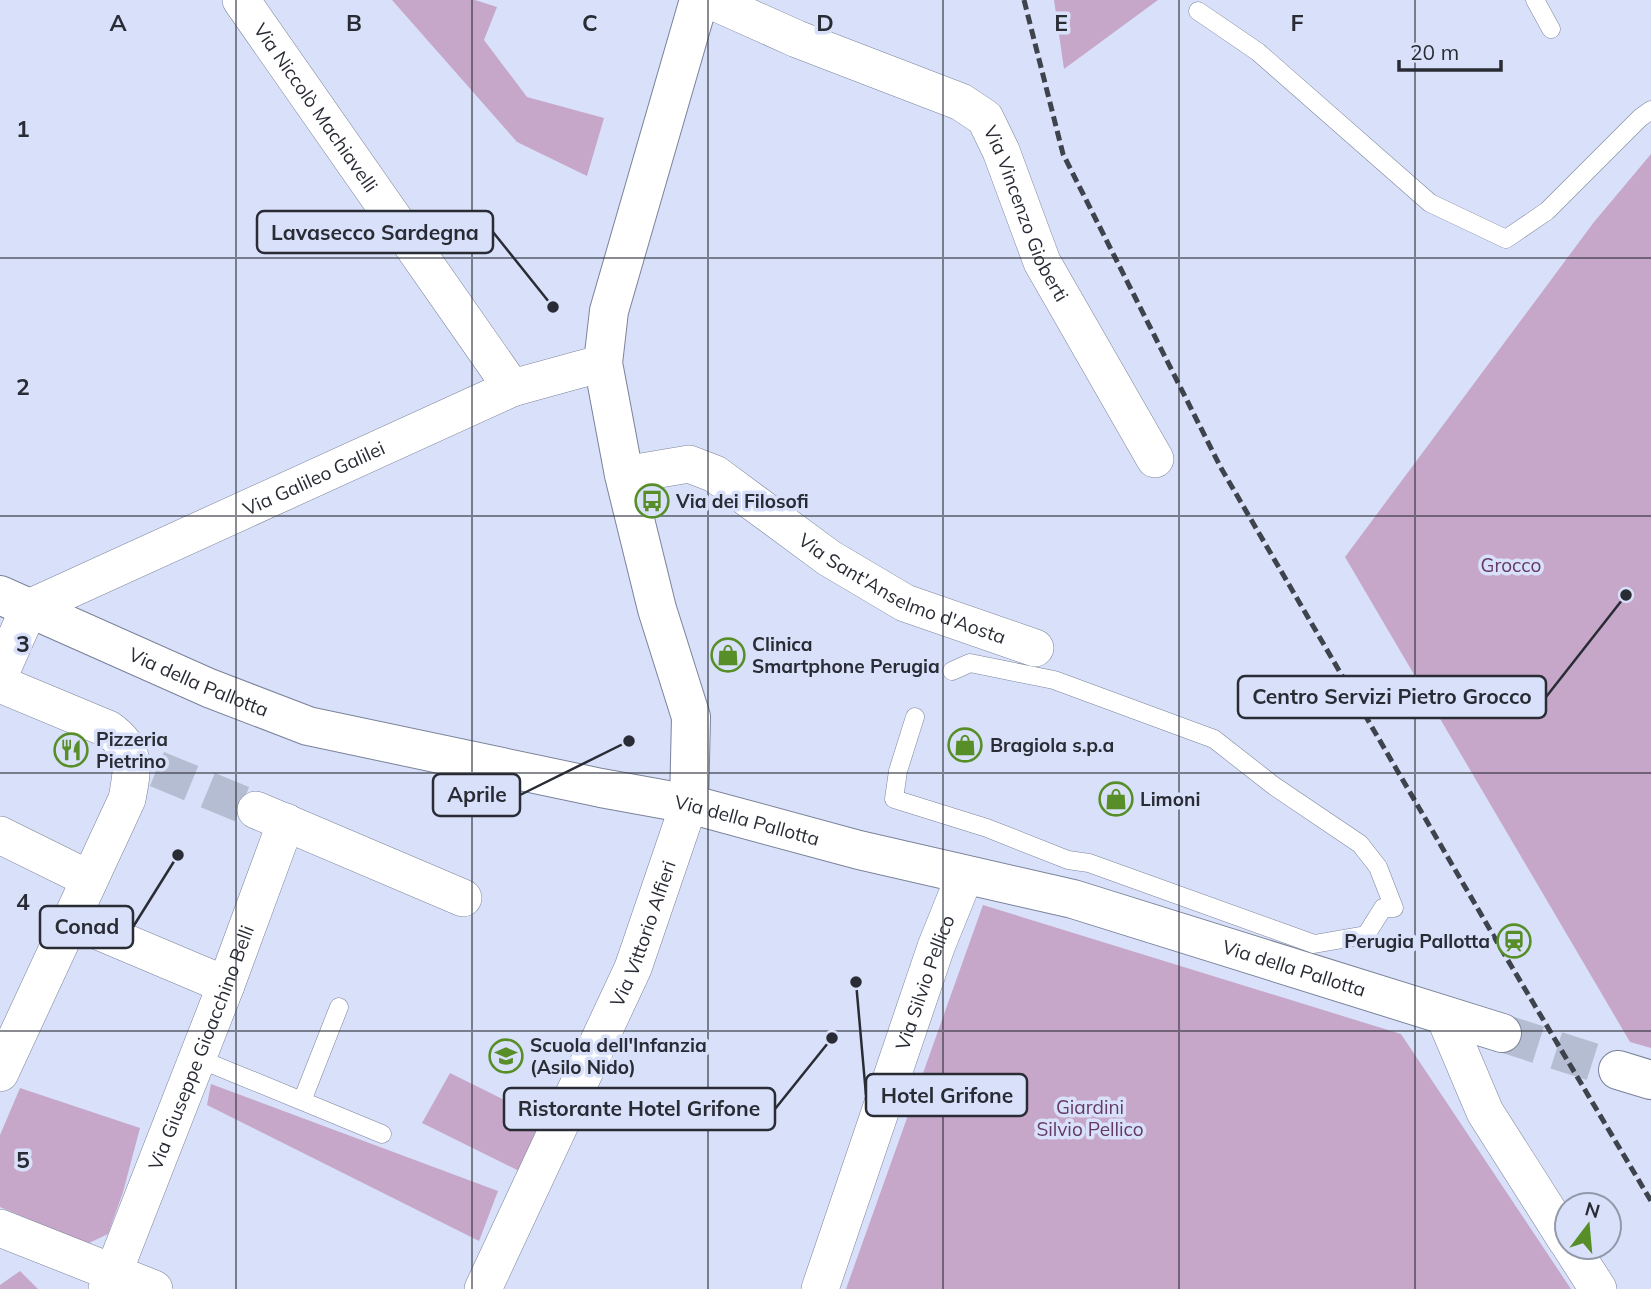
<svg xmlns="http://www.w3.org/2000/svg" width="1651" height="1289" viewBox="0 0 1651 1289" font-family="Mulish,sans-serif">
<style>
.green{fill:#c7a7c9}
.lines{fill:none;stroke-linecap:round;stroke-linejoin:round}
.minor-tunnel{stroke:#b5bdd2;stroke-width:37;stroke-dasharray:37 18;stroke-linecap:butt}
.secondary-tunnel{stroke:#b5bdd2;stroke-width:38;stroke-dasharray:38 19;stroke-linecap:butt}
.service-casing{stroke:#7b839a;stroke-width:19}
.minor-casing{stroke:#7b839a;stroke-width:38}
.tertiary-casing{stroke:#7b839a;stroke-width:40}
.secondary-casing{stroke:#7b839a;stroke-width:40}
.service{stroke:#fff;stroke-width:18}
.minor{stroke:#fff;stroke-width:37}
.tertiary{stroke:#fff;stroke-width:38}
.secondary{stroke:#fff;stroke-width:38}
.rail{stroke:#3f434d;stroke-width:5;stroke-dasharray:10 5;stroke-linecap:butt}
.grid{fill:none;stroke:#292c35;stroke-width:2;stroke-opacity:0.55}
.labels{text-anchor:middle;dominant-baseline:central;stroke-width:7;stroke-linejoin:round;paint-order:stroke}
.street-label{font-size:19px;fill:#292c35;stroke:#d8e1f9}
.poi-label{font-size:19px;font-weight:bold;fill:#292c35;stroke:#d8e1f9;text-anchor:start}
.park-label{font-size:19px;fill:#633966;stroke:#d8e1f9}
.grid-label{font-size:23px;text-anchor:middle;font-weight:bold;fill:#292c35;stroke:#d8e1f9;stroke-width:7;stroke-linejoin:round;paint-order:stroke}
.leader{fill:none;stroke:#292c35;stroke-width:2.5}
.callout-dot{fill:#292c35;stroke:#d8e1f9;stroke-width:2.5}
.callout{fill:#d8e1f9;stroke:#292c35;stroke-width:2.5}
.callout-label{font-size:21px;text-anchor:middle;font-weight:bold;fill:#292c35}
</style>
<rect width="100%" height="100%" fill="#d8e1f9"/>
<path class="green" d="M 392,0 L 475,0 L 497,7 L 484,40 L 527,97 L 604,118 L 587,176 L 517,142 Z
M 1054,0 L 1158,0 L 1064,69 Z
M 1651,154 L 1651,1048 L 1630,1042 L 1345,557 L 1594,222 Z
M 983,905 L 1401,1034 L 1571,1289 L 846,1289 Z
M 450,1073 L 543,1119 L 519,1171 L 422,1123 Z
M 211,1084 L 498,1191 L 479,1241 L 207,1105 Z
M 20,1088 L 140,1128 L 123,1192 L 108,1234 L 87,1244 L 0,1207 L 0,1135 Z
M 20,1271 L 38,1289 L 0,1289 L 0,1285 Z"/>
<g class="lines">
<path class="minor-tunnel" d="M 157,769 L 256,810"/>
<path class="secondary-tunnel" d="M 1502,1033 L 1618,1070"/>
<defs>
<path id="service" d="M 1535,0 L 1551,29
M 1198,11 L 1258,52 L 1430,203 L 1506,239 L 1547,211 L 1640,118 L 1651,110
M 915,717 L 898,771 L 894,799 L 987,828 L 1068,860 L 1089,863 L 1314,944 L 1366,935 L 1383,908 L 1394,908 L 1378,867 L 1360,844 L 1274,786 L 1214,739 L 1054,680 L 970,663 L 952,671
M 197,1058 L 302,1101 L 339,1007
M 302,1101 L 382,1134"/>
<g id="minor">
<path id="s1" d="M 241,0 L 512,388"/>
<path id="s2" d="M 710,0 L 797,39 L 961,102 L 985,118 L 1001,151 L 1042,262 L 1155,459"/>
<path id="s3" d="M 624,475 L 689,464 L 715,474 L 829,558 L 905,603 L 1035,648"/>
<path id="s4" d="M 0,674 L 29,608 L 512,388 L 603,363"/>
<path d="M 0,684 L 108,729 C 137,749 133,768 127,799 L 0,1073"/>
<path d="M 256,810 L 463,898"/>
<path d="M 0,835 L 89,879"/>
<path d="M 72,920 L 226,985"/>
<path d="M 1444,1015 L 1485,1112 L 1567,1241"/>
<path d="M 0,1228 L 154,1289"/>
<path d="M 1571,1247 L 1598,1289"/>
<path id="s5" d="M 107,1289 L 226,985 L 286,822"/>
<path id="s6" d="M 483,1289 L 633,968 L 689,804"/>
<path id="s7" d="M 820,1289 L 936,947 L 965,875"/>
</g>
<path id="tertiary" d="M 689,804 L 691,717 L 657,609 L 624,475 L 603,363 L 609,311 L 699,0"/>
<g id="secondary">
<path id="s8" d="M 0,595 L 209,688 L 308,726 L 601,788 L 689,804 L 859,850 L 1073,899 L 1502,1033"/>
<path d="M 1618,1070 L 1651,1080"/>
</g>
</defs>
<use href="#service" class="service-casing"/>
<use href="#minor" class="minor-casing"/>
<use href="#tertiary" class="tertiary-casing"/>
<use href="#secondary" class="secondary-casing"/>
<use href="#service" class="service"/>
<use href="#minor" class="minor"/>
<use href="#tertiary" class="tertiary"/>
<use href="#secondary" class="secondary"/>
<path class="rail" d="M 1024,0 L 1063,154 L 1221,468 L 1503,952 L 1651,1201"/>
</g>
<path class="grid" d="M 236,0 L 236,1289M 472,0 L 472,1289M 708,0 L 708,1289M 943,0 L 943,1289M 1179,0 L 1179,1289M 1415,0 L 1415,1289M 0,258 L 1651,258M 0,516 L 1651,516M 0,773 L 1651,773M 0,1031 L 1651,1031"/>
<defs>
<symbol id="bus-ring" viewBox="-11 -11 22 22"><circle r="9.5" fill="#d8e1f9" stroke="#588e28" stroke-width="1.5"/><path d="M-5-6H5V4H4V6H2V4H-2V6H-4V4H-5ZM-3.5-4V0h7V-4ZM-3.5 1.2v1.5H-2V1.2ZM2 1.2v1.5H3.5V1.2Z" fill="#588e28"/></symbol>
<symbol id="shop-ring" viewBox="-11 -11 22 22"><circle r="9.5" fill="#d8e1f9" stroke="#588e28" stroke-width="1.5"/><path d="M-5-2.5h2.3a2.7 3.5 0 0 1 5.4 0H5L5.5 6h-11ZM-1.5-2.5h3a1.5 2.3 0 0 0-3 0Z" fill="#588e28"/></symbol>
<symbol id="restaurant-ring" viewBox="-11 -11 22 22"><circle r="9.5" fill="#d8e1f9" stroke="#588e28" stroke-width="1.5"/><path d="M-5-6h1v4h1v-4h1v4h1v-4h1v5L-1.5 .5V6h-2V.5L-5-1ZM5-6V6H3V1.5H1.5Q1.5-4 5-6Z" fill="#588e28"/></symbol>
<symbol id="station-ring" viewBox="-11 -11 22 22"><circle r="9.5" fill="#d8e1f9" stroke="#588e28" stroke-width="1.5"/><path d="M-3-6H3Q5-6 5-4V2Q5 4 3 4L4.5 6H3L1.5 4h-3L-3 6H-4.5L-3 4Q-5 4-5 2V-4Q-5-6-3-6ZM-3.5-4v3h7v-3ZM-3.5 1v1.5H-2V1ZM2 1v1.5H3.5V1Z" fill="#588e28"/></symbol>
<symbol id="school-ring" viewBox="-11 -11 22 22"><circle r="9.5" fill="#d8e1f9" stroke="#588e28" stroke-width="1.5"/><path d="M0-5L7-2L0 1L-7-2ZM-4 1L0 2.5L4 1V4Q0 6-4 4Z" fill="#588e28"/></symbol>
</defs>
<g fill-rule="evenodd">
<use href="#bus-ring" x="633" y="482" width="38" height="38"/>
<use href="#shop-ring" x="709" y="636" width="38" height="38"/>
<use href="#shop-ring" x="946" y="726" width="38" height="38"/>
<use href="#restaurant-ring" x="52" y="731" width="38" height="38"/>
<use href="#shop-ring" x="1097" y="780" width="38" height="38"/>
<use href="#station-ring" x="1495" y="922" width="38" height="38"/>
<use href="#school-ring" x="487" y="1037" width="38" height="38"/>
</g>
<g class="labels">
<g class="street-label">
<text stroke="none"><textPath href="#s1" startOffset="131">Via Niccolò Machiavelli</textPath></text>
<text stroke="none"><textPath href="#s2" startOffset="404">Via Vincenzo Gioberti</textPath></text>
<text stroke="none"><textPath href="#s4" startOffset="385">Via Galileo Galilei</textPath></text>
<text stroke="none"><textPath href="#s3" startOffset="315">Via Sant'Anselmo d'Aosta</textPath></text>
<text stroke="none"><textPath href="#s8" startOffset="217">Via della Pallotta</textPath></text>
<text stroke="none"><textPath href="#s8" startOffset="784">Via della Pallotta</textPath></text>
<text stroke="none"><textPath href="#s6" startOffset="390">Via Vittorio Alfieri</textPath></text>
<text stroke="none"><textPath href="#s8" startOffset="1351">Via della Pallotta</textPath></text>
<text stroke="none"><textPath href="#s7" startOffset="324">Via Silvio Pellico</textPath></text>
<text stroke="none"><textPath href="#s5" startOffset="259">Via Giuseppe Gioacchino Belli</textPath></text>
</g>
<g class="poi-label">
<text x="676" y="501">Via dei Filosofi</text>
<text x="752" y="644">Clinica<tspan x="752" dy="22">Smartphone Perugia</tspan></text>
<text x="96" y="739">Pizzeria<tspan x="96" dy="22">Pietrino</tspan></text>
<text x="990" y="745">Bragiola s.p.a</text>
<text x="1140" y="799">Limoni</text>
<text x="1490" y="941" text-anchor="end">Perugia Pallotta</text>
<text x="530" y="1045">Scuola dell'Infanzia<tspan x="530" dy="22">(Asilo Nido)</tspan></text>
</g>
<g class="park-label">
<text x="1511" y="565">Grocco</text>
<text x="1090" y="1107">Giardini<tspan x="1090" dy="22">Silvio Pellico</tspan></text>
</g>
</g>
<g class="grid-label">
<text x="118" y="31">A</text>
<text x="354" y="31">B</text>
<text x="590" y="31">C</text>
<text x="825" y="31">D</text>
<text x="1061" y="31">E</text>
<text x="1297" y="31">F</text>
<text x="23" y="137">1</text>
<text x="23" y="395">2</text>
<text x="23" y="652">3</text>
<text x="23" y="910">4</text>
<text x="23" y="1168">5</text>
</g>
<path class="leader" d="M553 307L493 232M1626 595L1546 697M629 741L520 795M178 855L133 927M856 982L866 1095M832 1038L775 1109"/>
<g class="callout-dot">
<circle cx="553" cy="307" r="7"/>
<circle cx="1626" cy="595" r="7"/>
<circle cx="629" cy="741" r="7"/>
<circle cx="178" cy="855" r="7"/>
<circle cx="856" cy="982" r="7"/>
<circle cx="832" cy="1038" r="7"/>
</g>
<g class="callout">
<rect x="257" y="211" width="236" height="42" rx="7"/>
<rect x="1238" y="676" width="308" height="42" rx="7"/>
<rect x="433" y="774" width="87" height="42" rx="7"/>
<rect x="40" y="906" width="93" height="42" rx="7"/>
<rect x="866" y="1074" width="161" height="42" rx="7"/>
<rect x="504" y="1088" width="271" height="42" rx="7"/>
</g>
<g class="callout-label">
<text x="375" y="240">Lavasecco Sardegna</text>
<text x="1392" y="704">Centro Servizi Pietro Grocco</text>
<text x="477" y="802">Aprile</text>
<text x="87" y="934">Conad</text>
<text x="947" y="1103">Hotel Grifone</text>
<text x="639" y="1116">Ristorante Hotel Grifone</text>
</g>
<g transform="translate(1588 1226) rotate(16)"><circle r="33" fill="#d8e1f9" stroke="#9299ab" stroke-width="2"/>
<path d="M0-5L12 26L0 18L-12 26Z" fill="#588e28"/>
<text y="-10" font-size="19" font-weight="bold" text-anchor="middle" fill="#292c35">N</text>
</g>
<path d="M1399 60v10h102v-10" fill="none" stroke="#292c35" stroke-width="3.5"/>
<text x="1410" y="60" font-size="21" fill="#292c35" stroke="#d8e1f9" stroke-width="5" paint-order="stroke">20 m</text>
</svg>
